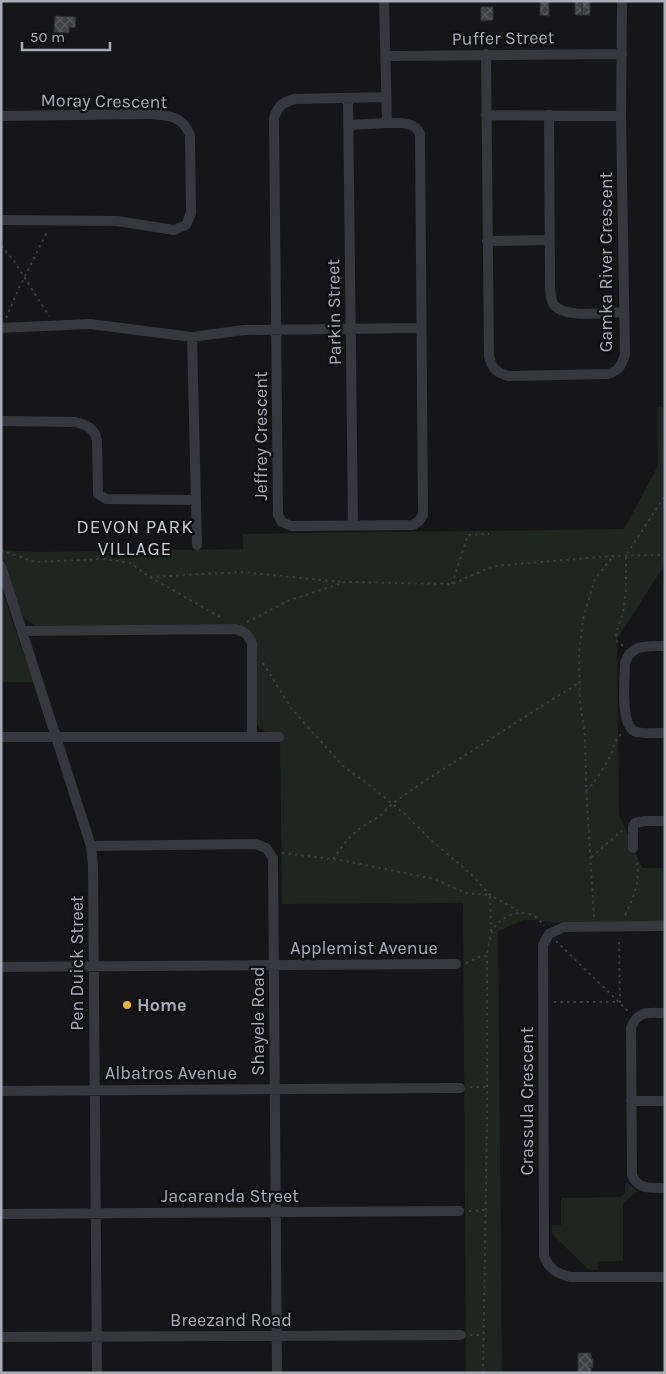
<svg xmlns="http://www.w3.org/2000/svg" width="666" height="1374" viewBox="0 0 666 1374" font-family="Karla,sans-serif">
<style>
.grass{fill:#1e261f}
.building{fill:url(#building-cross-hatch);stroke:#303034}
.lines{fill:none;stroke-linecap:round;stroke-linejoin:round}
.path{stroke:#3d3f44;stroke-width:2;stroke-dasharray:2.5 4;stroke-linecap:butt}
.minor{stroke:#37383d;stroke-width:10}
.poi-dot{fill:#f2b134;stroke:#111113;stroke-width:2}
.labels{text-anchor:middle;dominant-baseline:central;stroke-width:5;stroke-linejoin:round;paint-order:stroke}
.street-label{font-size:18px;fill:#a8adb8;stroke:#111113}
.poi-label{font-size:18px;font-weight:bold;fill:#a8adb8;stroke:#111113;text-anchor:start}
.neighbourhood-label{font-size:19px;letter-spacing:1px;fill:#c9ccd4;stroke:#111113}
</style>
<defs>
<pattern id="building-cross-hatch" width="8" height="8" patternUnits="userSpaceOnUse" patternTransform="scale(1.25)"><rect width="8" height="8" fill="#404145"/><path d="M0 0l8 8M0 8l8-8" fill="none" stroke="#595a5e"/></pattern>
</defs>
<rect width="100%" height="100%" fill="#161618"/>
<path class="grass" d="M 657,407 L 665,407 L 665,564 L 617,639 L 619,814 L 642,868 L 665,868 L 665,922 L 559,923 L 535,920 L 524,920 L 498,931 L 502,1373 L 466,1373 L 463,903 L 282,904 L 280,735 C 270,733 262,733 257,724 L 256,646 L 244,627 L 232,624 L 36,626 L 23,617 L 4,561 L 3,550 L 37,552 L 243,549 L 243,534 L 624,529 L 658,466 Z
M 1,587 L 33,682 L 1,682 Z
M 625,1183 L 630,1184 L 637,1191 L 623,1204 L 623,1261 L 598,1262 L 598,1270 L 589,1270 L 552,1234 L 552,1225 L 561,1225 L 561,1198 L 621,1197 L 625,1193 Z"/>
<path class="building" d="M 540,1 L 549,1 L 549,16 L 540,15 Z
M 575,1 L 582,1 L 582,15 L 575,15 Z
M 582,1 L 590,1 L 590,15 L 582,15 Z
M 481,7 L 493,7 L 493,20 L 481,21 Z
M 55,16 L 76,17 L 75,28 L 69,27 L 69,33 L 54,32 Z
M 578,1353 L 591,1353 L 591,1359 L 593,1359 L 593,1368 L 591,1367 L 591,1373 L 578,1373 Z"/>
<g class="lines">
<path class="path" d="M 1,246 L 14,261 L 49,316
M 6,318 L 19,288 L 47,232
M 1,550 L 35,562 L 105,559 L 130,563 L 150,577 L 220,617
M 150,577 L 241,572 L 342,582
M 452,584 L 468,535 L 489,534
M 247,622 L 290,600 L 345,582 L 452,584 L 494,566 L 613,556 L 665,555
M 623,646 L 617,642 L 616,633 L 623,613 L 626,590 L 626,555 L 665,496
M 263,663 L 291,708 L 344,767 L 368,784 L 406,815 L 432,841 L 471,874 L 490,895 L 518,911
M 586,791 C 594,784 607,763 611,754 C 614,745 615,740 622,733
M 282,853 L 340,860 L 390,870 L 434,879 L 466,893 L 490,895 L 491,932
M 591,857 L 622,831
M 333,859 L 347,840 L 359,829 L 381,815 L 392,804 L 420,784 L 580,682
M 625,915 C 635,895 641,880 636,858
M 594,917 L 586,784 L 585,736 L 580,701 L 579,653 L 583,619 L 595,579 L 613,556
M 556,941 L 628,1011
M 466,963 L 479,957 L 487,956 C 488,949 489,939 492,932 C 502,911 531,905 544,926
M 554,1002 L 620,1002 L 619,938
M 470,1087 L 486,1087
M 469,1211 L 484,1210
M 470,1335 L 483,1335
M 483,1373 L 487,1121 L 487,956"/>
<path class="minor" d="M 384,1 L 387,123 C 398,123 415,121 420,134 L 423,515 L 419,521 L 413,525 L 291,526 L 282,522 L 278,515 L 274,119 C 277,106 284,101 296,99 L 386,97
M 486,54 L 489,356 C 492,369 496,372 508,376 L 608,374 C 619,371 622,365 625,354 L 621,116 L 622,1
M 387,56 L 622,54
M 348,99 L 353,525
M 486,115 L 621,116
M 549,115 L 550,281 C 550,289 550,299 554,305 C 565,319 607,312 624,312
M 1,116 L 148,114 C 166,115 182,115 190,135 L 191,213 L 186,225 L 174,230 L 117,221 L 1,220
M 348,125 L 387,123
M 487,241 L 549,240
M 1,328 L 90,324 L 192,337 L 244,330 L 421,328
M 192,337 L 197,545
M 1,421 L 75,422 C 87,425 94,428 97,440 L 98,494 L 106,499 L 196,500
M 1,566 L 91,846 L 93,866 L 97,1373
M 22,631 L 235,629 C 244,631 248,634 252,643 L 252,735
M 665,646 C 648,646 630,644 625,663 C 625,678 619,729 637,732 C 645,734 656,733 665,733
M 1,737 L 279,737
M 91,846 L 255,844 L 266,848 L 273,858 L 277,1373
M 633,848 L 633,827 L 635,823 L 644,821 L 665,821
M 665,926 L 564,927 L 549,934 L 543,945 L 544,1256 C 549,1269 557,1274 571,1277 L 665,1277
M 1,967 L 456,964
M 665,1013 C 648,1013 638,1010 631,1028 L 632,1175 C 638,1190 651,1188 665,1188
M 1,1091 L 460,1088
M 631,1101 L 665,1101
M 1,1214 L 459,1211
M 1,1337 L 461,1335"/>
</g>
<circle class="poi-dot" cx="127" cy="1005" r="5"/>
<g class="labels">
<g class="street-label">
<text transform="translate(503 38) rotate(-1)">Puffer Street</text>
<text transform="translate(104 101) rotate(1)">Moray Crescent</text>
<text transform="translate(606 262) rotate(-90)">Gamka River Crescent</text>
<text transform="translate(334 312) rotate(-91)">Parkin Street</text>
<text transform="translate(261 436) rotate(-90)">Jeffrey Crescent</text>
<text x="364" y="948">Applemist Avenue</text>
<text transform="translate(77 963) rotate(-90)">Pen Duick Street</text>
<text transform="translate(258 1021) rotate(-90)">Shayele Road</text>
<text x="171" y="1073">Albatros Avenue</text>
<text transform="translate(527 1101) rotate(-90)">Crassula Crescent</text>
<text x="230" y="1196">Jacaranda Street</text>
<text x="231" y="1320">Breezand Road</text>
</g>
<g class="poi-label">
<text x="137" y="1005">Home</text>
</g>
<g class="neighbourhood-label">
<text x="135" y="527">DEVON PARK<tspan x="135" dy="22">VILLAGE</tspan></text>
</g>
</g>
<rect width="666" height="1374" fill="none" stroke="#a8adb8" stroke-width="5"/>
<path d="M22 42v8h88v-8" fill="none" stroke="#a8adb8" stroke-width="2.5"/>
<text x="30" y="42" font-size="15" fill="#a8adb8" stroke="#111113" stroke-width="4" paint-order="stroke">50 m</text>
</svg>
